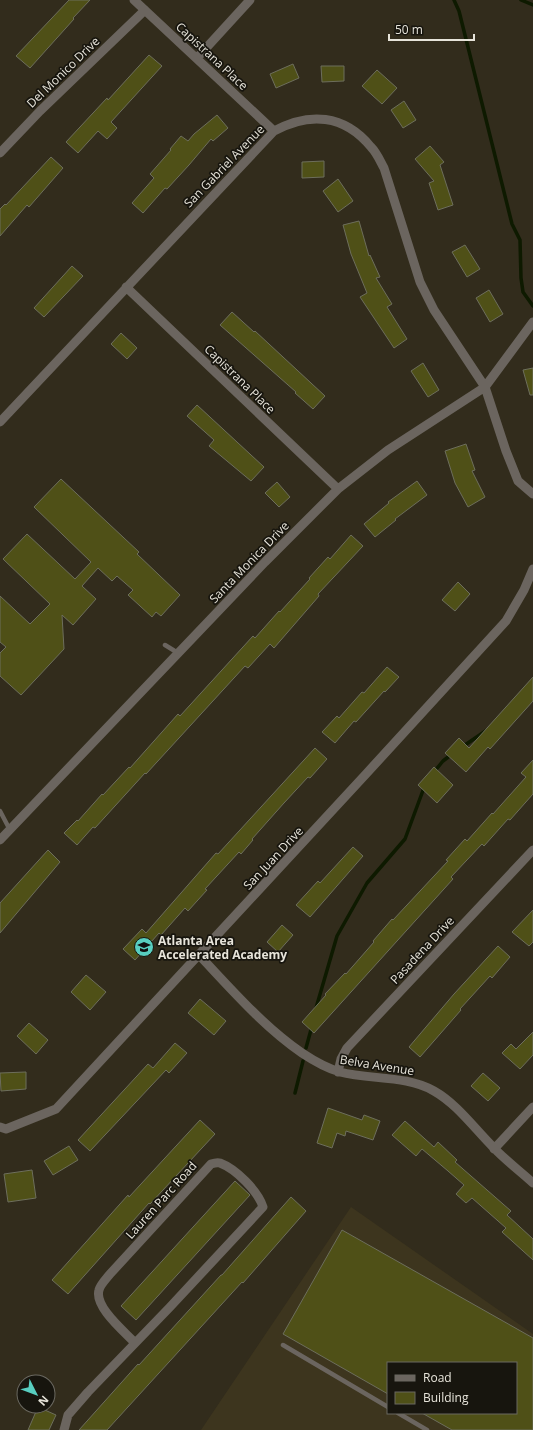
<svg xmlns="http://www.w3.org/2000/svg" width="533" height="1430" viewBox="0 0 533 1430" font-family="'Open Sans',sans-serif">
<style>
.built{fill:#3d351e;fill-rule:evenodd}
.lines{fill:none;stroke-linecap:round;stroke-linejoin:round}
.stream{stroke:#0e1a00;stroke-width:3.5}
.building{fill:#4f5017;stroke:#6d6e5c}
.lane{stroke:#6b655f;stroke-width:4.5}
.street{stroke:#6b655f;stroke-width:9}
.labels{text-anchor:middle;dominant-baseline:central;stroke-width:3.5;stroke-linejoin:round;paint-order:stroke}
.street-label{font-size:12px;fill:#e7e4da;stroke:#17150e}
.poi-label{font-size:12px;font-weight:bold;fill:#e7e4da;stroke:#17150e;text-anchor:start}
</style>
<rect width="100%" height="100%" fill="#322c1c"/>
<path class="built" d="M 351,1207 L 533,1334 L 533,1430 L 201,1430 ZM 388,1363 L 516,1363 L 516,1413 L 388,1413 Z"/>
<g class="lines">
<path class="stream" d="M 454,0 L 459,11 L 512,224 L 520,240 L 521,278 L 523,292 L 533,306
M 521,0 L 533,5
M 462,747 L 487,730
M 434,772 L 443,761 L 452,754
M 316,1008 L 337,936 L 367,883 L 405,839 L 425,785
M 306,1048 L 312,1026
M 295,1093 L 303,1061"/>
</g>
<path class="building" d="M 69,0 L 90,0 L 73,18 L 74,19 L 30,68 L 16,56 Z
M 149,55 L 162,66 L 111,122 L 117,128 L 107,139 L 98,131 L 78,153 L 66,142 L 107,98 L 108,100 Z
M 293,64 L 299,78 L 276,88 L 270,74 Z
M 321,66 L 344,66 L 344,81 L 322,82 Z
M 377,70 L 397,88 L 382,104 L 362,86 Z
M 404,101 L 416,120 L 403,128 L 391,110 Z
M 217,115 L 228,128 L 213,141 L 211,139 L 189,165 L 167,189 L 165,188 L 143,213 L 132,203 L 154,178 L 150,174 L 171,150 L 170,149 L 181,136 L 188,141 L 194,134 Z
M 430,146 L 444,162 L 440,165 L 453,205 L 438,210 L 429,183 L 434,181 L 415,159 Z
M 51,157 L 63,168 L 29,207 L 27,205 L 0,236 L 0,209 L 5,204 L 6,205 Z
M 324,161 L 324,177 L 302,178 L 302,162 Z
M 338,179 L 353,201 L 338,212 L 323,191 Z
M 359,221 L 369,256 L 370,255 L 380,277 L 376,278 L 392,304 L 387,307 L 407,339 L 394,348 L 360,297 L 367,293 L 351,254 L 343,225 Z
M 465,245 L 480,269 L 467,277 L 452,252 Z
M 72,266 L 83,276 L 44,317 L 34,308 Z
M 489,290 L 503,314 L 490,322 L 476,298 Z
M 232,312 L 254,332 L 255,331 L 325,396 L 313,409 L 295,393 L 296,392 L 220,325 Z
M 121,333 L 137,348 L 127,359 L 111,344 Z
M 423,363 L 439,390 L 428,397 L 411,371 Z
M 533,368 L 533,395 L 530,395 L 523,370 Z
M 197,405 L 264,467 L 251,481 L 209,446 L 214,440 L 187,416 Z
M 466,444 L 475,470 L 472,471 L 485,497 L 468,507 L 455,483 L 445,451 Z
M 61,479 L 139,552 L 137,554 L 180,595 L 161,616 L 156,612 L 152,617 L 128,595 L 133,590 L 117,576 L 112,581 L 98,568 L 82,586 L 96,599 L 73,625 L 62,615 L 64,649 L 21,695 L 0,676 L 0,653 L 6,647 L 0,642 L 0,596 L 30,624 L 50,604 L 3,559 L 27,534 L 75,579 L 91,562 L 34,507 Z
M 417,481 L 427,495 L 395,519 L 396,520 L 375,537 L 364,524 L 389,503 L 388,502 Z
M 277,482 L 290,497 L 279,507 L 265,493 Z
M 351,535 L 363,546 L 318,594 L 319,596 L 274,648 L 270,644 L 248,668 L 245,666 L 146,774 L 145,773 L 95,828 L 93,827 L 77,845 L 64,833 L 77,820 L 78,821 L 102,794 L 103,795 L 129,767 L 130,768 L 178,714 L 180,716 L 253,636 L 255,638 L 279,611 L 280,612 L 310,579 L 309,578 L 328,557 L 330,559 Z
M 458,582 L 470,594 L 455,611 L 442,600 Z
M 387,667 L 399,677 L 385,692 L 384,691 L 356,722 L 354,721 L 335,743 L 322,732 L 337,716 L 339,718 L 362,692 L 364,693 Z
M 533,677 L 533,701 L 490,749 L 488,747 L 466,772 L 445,753 L 459,738 L 469,748 Z
M 315,748 L 327,759 L 310,778 L 308,777 L 284,803 L 252,839 L 253,840 L 241,854 L 239,852 L 205,889 L 207,890 L 188,911 L 185,908 L 161,935 L 159,933 L 135,960 L 123,949 L 142,929 L 146,933 L 216,853 L 218,854 Z
M 533,760 L 533,794 L 510,820 L 508,819 L 484,846 L 482,844 L 451,877 L 453,879 L 314,1033 L 302,1022 L 326,995 L 325,994 L 345,973 L 346,974 L 374,942 L 373,941 L 392,919 L 393,920 L 448,861 L 446,860 L 465,839 L 467,841 L 492,813 L 493,814 L 526,777 L 521,773 Z
M 434,767 L 453,785 L 437,803 L 418,785 Z
M 353,847 L 363,856 L 310,917 L 296,905 L 318,881 L 320,883 Z
M 48,850 L 60,862 L 0,933 L 0,903 Z
M 533,910 L 533,942 L 529,946 L 512,932 Z
M 282,925 L 293,935 L 278,952 L 267,942 Z
M 498,946 L 510,957 L 492,978 L 490,976 L 460,1009 L 461,1010 L 420,1057 L 409,1047 L 454,994 Z
M 86,975 L 106,992 L 90,1010 L 71,992 Z
M 200,999 L 226,1021 L 214,1035 L 188,1013 Z
M 29,1023 L 48,1040 L 36,1054 L 17,1036 Z
M 533,1032 L 533,1055 L 520,1069 L 502,1053 L 511,1044 L 516,1049 Z
M 175,1043 L 187,1053 L 169,1073 L 166,1070 L 90,1151 L 78,1140 L 148,1064 L 153,1068 Z
M 26,1072 L 26,1089 L 1,1091 L 0,1073 Z
M 483,1073 L 500,1088 L 488,1101 L 471,1086 Z
M 328,1108 L 362,1120 L 364,1115 L 380,1121 L 373,1140 L 346,1131 L 345,1136 L 337,1133 L 332,1148 L 317,1143 Z
M 200,1120 L 215,1134 L 150,1204 L 149,1203 L 68,1294 L 52,1280 L 128,1195 L 129,1197 Z
M 405,1121 L 434,1147 L 438,1142 L 457,1160 L 455,1162 L 511,1211 L 507,1215 L 533,1239 L 533,1260 L 502,1232 L 506,1228 L 472,1198 L 466,1203 L 456,1194 L 464,1185 L 448,1171 L 422,1149 L 416,1156 L 392,1135 Z
M 69,1146 L 78,1160 L 53,1175 L 44,1161 Z
M 32,1170 L 36,1198 L 8,1202 L 4,1174 Z
M 235,1181 L 250,1195 L 136,1320 L 121,1306 Z
M 291,1197 L 306,1211 L 243,1283 L 242,1282 L 107,1430 L 79,1430 L 138,1364 L 139,1365 L 221,1275 L 222,1275 Z
M 342,1230 L 533,1338 L 533,1430 L 452,1430 L 422,1413 L 516,1413 L 516,1363 L 388,1363 L 388,1394 L 283,1334 Z
M 38,1407 L 56,1415 L 49,1430 L 28,1430 Z"/>
<g class="lines">
<path class="lane" d="M 165,645 L 178,653
M 0,811 L 10,830
M 283,1345 L 388,1407
M 398,1413 L 427,1430"/>
<path class="street" d="M 134,0 L 274,131
M 197,58 L 250,0
M 0,153 L 40,111 L 145,10
M 126,287 L 338,489
M 0,422 L 274,131 C 309,112 344,114 371,147 C 377,153 380,161 384,168 L 420,282 L 434,310 L 485,387 L 506,451 L 518,481 L 533,494
M 0,840 L 265,562 L 338,489 L 388,450 L 485,387 L 533,322
M 199,955 C 232,990 263,1026 302,1053 C 314,1061 326,1068 340,1072 C 370,1080 406,1075 434,1091 C 457,1104 474,1128 493,1147 C 505,1160 520,1171 533,1183
M 338,1072 L 341,1059 L 347,1048 L 533,850
M 0,1127 L 6,1129 L 56,1109 L 366,774 L 506,621 L 524,590 L 533,569
M 494,1149 L 533,1107
M 64,1430 L 68,1415 L 88,1392 L 170,1307 L 263,1207 C 258,1191 236,1169 220,1163 C 217,1162 214,1163 211,1164 L 110,1274 C 106,1279 100,1285 99,1290 C 94,1307 125,1332 135,1343"/>
</g>
<defs>
<symbol id="school-disc" viewBox="-11 -11 22 22"><circle r="9.5" fill="#58cec0" stroke="#17150e"/><path d="M0-5L7-2L0 1L-7-2ZM-4 1L0 2.5L4 1V4Q0 6-4 4Z" fill="#111"/></symbol>
</defs>
<g fill-rule="evenodd">
<use href="#school-disc" x="133" y="936" width="22" height="22"/>
</g>
<g class="labels">
<g class="street-label">
<text transform="translate(212 56) rotate(43)">Capistrana Place</text>
<text transform="translate(63 72) rotate(-44)">Del Monico Drive</text>
<text transform="translate(224 166) rotate(-46)">San Gabriel Avenue</text>
<text transform="translate(240 379) rotate(44)">Capistrana Place</text>
<text transform="translate(249 562) rotate(-46)">Santa Monica Drive</text>
<text transform="translate(273 858) rotate(-47)">San Juan Drive</text>
<text transform="translate(422 950) rotate(-47)">Pasadena Drive</text>
<text transform="translate(377 1065) rotate(9)">Belva Avenue</text>
<text transform="translate(161 1200) rotate(-48)">Lauren Parc Road</text>
</g>
<g class="poi-label">
<text x="158" y="940">Atlanta Area<tspan x="158" dy="14">Accelerated Academy</tspan></text>
</g>
</g>
<rect x="387" y="1362" width="130" height="52" fill="#17150e" stroke="#6a6860"/>
<rect x="395" y="1375" width="20" height="6" fill="#6b655f" stroke="#6a6860"/>
<text x="423" y="1382" font-size="12" fill="#e7e4da">Road</text>
<rect x="395" y="1392" width="20" height="12" fill="#4f5017" stroke="#6a6860"/>
<text x="423" y="1402" font-size="12" fill="#e7e4da">Building</text>
<g transform="translate(36 1394) rotate(132)"><circle r="19" fill="#17150e" stroke="#6a6860"/>
<path d="M0-3L7 15L0 10L-7 15Z" fill="#58cec0"/>
<text y="-6" font-size="11" font-weight="bold" text-anchor="middle" fill="#e7e4da">N</text>
</g>
<path d="M389 34v6h85v-6" fill="none" stroke="#e7e4da" stroke-width="2"/>
<text x="395" y="34" font-size="12" fill="#e7e4da" stroke="#17150e" stroke-width="3" paint-order="stroke">50 m</text>
</svg>
